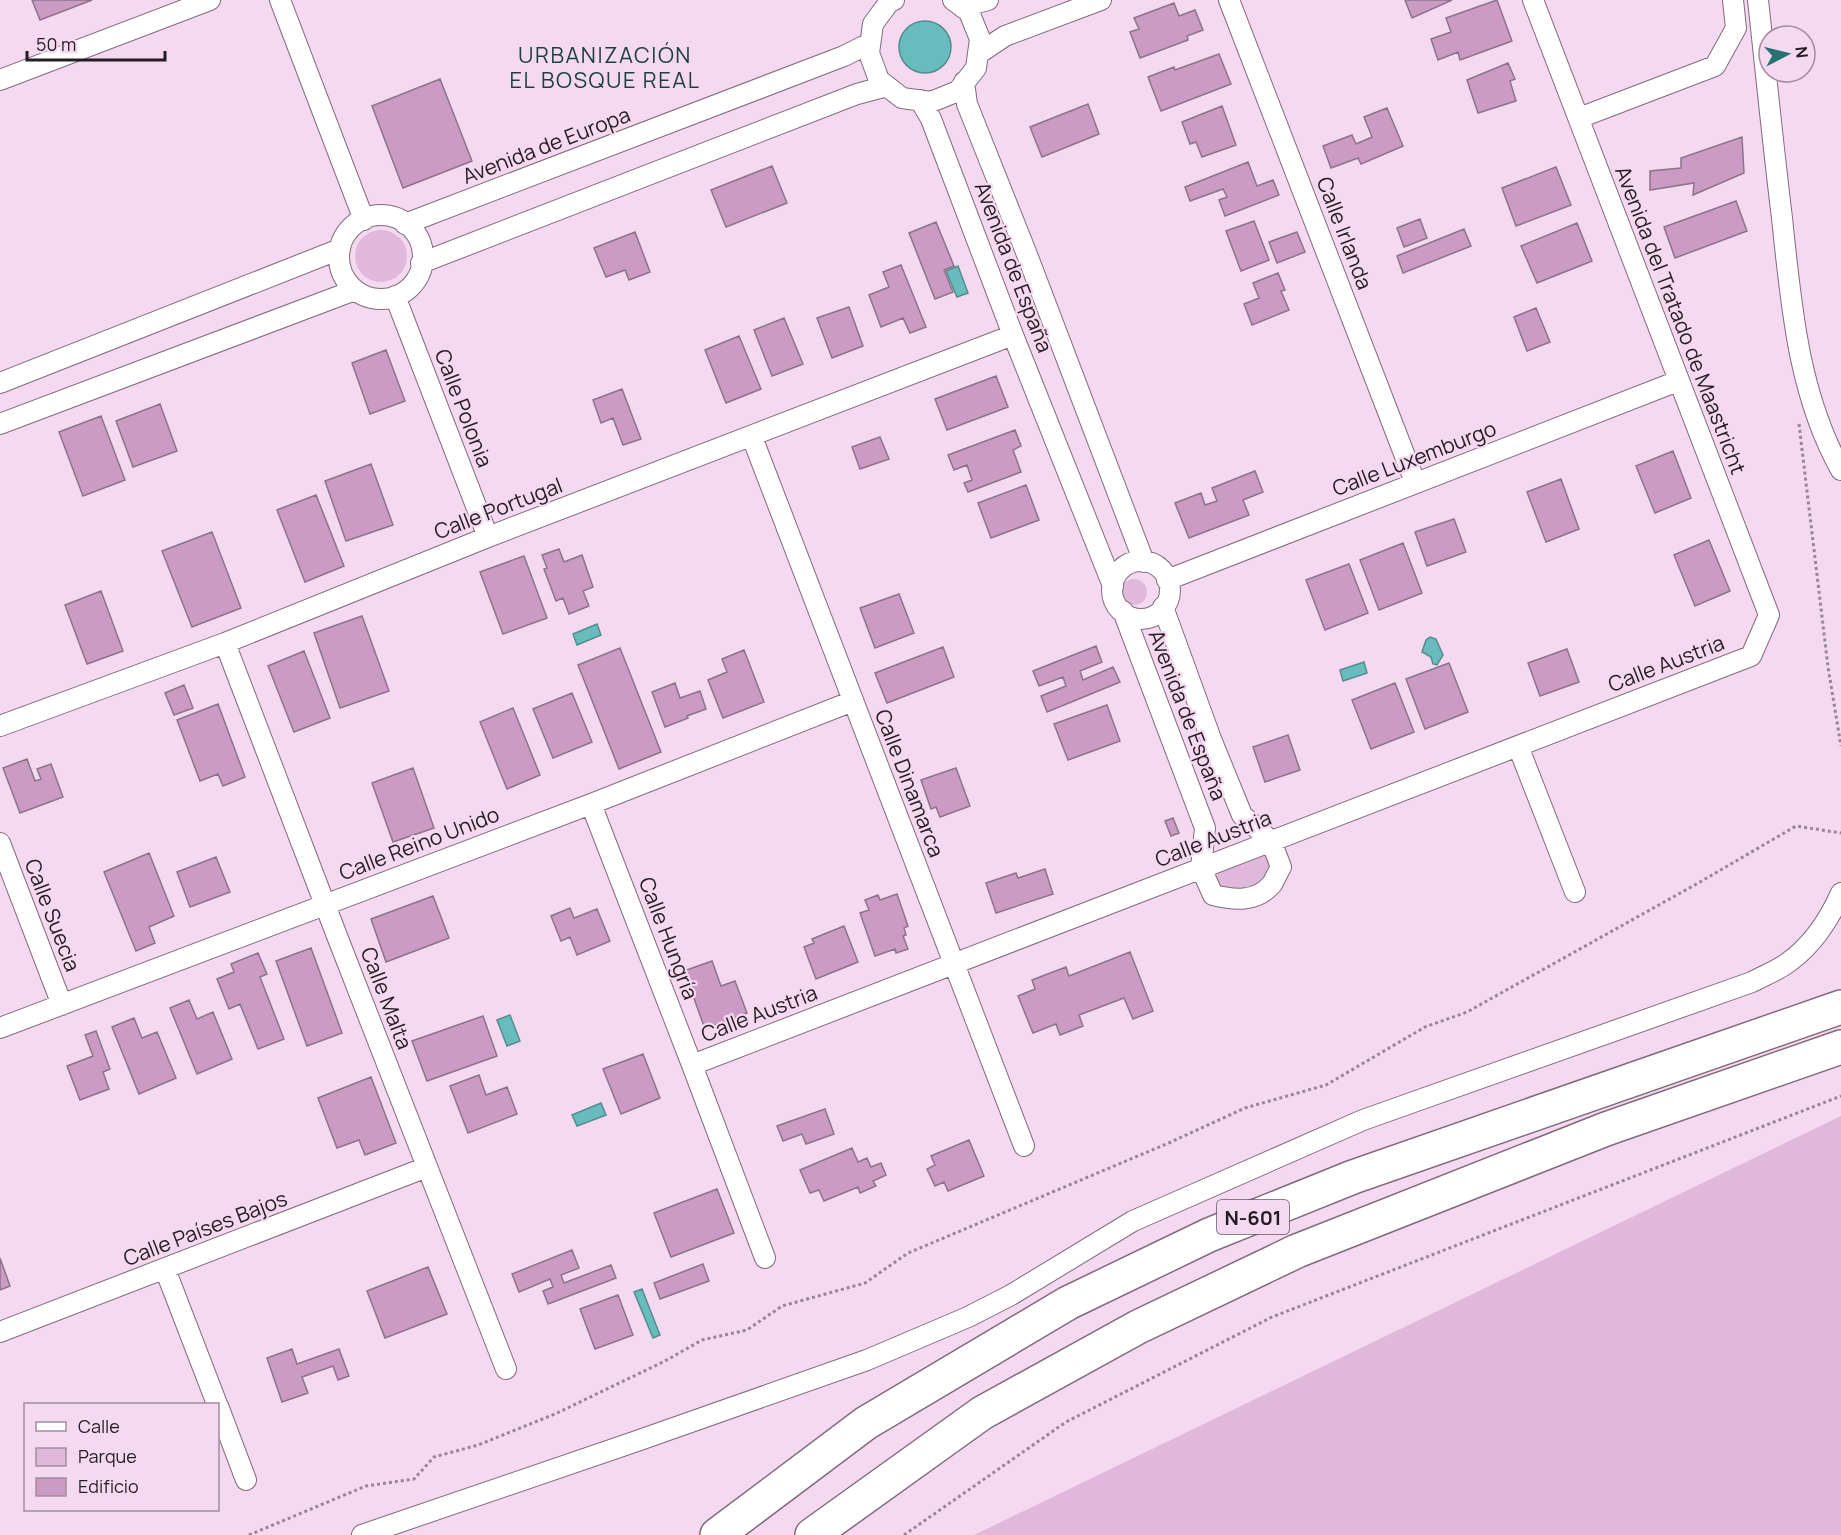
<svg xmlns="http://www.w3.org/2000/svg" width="1841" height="1535" viewBox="0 0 1841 1535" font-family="Manrope,sans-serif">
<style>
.green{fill:#e0b8db}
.water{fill:#69bcbd;stroke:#558c8f;stroke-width:1.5}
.building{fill:#cb9bc5;stroke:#8c7488;stroke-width:1.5}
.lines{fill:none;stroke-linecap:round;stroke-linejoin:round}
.minor-casing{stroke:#826a7e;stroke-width:22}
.motorway-casing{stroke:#826a7e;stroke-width:36}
.path{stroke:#988595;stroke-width:3;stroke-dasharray:3 3;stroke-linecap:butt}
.minor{stroke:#fff;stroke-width:20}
.motorway{stroke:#fff;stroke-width:33}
.labels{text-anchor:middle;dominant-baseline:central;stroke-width:4.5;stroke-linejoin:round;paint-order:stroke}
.shield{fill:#f4d9f0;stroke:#635561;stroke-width:1.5}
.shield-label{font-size:20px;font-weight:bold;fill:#251c24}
.street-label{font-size:21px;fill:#251c24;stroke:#f4d9f0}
.neighbourhood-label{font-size:22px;letter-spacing:1.5px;fill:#1c3f3f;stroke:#f4d9f0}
</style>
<rect width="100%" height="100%" fill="#f4d9f0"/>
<path class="green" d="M355 256a26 26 0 1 1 52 0a26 26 0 1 1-52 0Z
M1121 592a13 13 0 1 1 26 0a13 13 0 1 1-26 0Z
M 1260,855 L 1265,856 L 1271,864 C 1267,884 1246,898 1226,892 C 1222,891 1217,886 1213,883 L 1219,870 Z
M 1841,1116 L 1841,1535 L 974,1535 Z"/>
<path class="water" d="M899 47a26 26 0 1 1 52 0a26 26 0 1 1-52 0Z
M 958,266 L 968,293 L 957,297 L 946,271 Z
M 597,624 L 601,635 L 577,645 L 573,634 Z
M 1430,637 L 1436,639 L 1443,655 L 1437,665 L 1433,664 L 1431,657 L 1422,652 L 1426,640 Z
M 1364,662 L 1367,673 L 1343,681 L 1340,670 Z
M 510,1015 L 520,1041 L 507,1046 L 497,1020 Z
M 601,1103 L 606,1115 L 577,1126 L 572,1115 Z
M 642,1289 L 660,1335 L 653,1338 L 634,1292 Z"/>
<path class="building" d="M 32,0 L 92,0 L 40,20 Z
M 1405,0 L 1452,0 L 1412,18 Z
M 1497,0 L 1512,41 L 1460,60 L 1458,52 L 1438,60 L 1431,39 L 1451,32 L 1446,18 Z
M 1174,3 L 1179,16 L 1195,10 L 1203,30 L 1187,36 L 1188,40 L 1140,58 L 1130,32 L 1139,29 L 1134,18 Z
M 1219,54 L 1231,84 L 1161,111 L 1148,77 L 1174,67 L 1175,70 Z
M 1508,63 L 1515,79 L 1510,81 L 1516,101 L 1478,113 L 1467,80 Z
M 440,79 L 472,161 L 403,188 L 372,106 Z
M 1088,104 L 1099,134 L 1042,157 L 1030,127 Z
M 1222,106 L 1236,145 L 1202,157 L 1196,142 L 1190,144 L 1182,122 Z
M 1387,108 L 1403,146 L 1361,164 L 1358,158 L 1331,168 L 1323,146 L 1352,135 L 1356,144 L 1372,137 L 1364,117 Z
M 1742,137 L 1744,173 L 1693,195 L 1694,183 L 1650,190 L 1650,171 L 1681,168 L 1681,158 Z
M 1248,162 L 1257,186 L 1273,180 L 1279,195 L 1225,216 L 1219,200 L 1227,197 L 1223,189 L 1190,201 L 1185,187 Z
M 772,166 L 787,203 L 726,227 L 711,190 Z
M 1556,167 L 1571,205 L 1516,226 L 1502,188 Z
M 1736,201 L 1747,231 L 1675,258 L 1664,227 Z
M 1420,219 L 1427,238 L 1404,247 L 1397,228 Z
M 1254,221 L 1269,260 L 1241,271 L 1226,231 Z
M 936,222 L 954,266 L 944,270 L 953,292 L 935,299 L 909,233 Z
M 1577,223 L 1592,261 L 1537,283 L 1521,246 Z
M 1464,229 L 1471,246 L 1403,273 L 1397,256 Z
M 635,232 L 650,272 L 629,280 L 625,270 L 606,277 L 594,248 Z
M 1297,232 L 1305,252 L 1277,263 L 1269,242 Z
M 901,265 L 926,327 L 910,333 L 903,318 L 881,327 L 869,295 L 889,287 L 883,272 Z
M 1278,273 L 1285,290 L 1281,291 L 1289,310 L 1252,325 L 1244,304 L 1259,298 L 1253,283 Z
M 849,307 L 863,346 L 832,358 L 817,318 Z
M 1536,308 L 1550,342 L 1527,351 L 1514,317 Z
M 784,318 L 803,364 L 772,376 L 754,330 Z
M 739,336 L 761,389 L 726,403 L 705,350 Z
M 386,350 L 405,401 L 370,414 L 352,363 Z
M 996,376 L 1008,407 L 947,430 L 935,399 Z
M 622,389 L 641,439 L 623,445 L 613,418 L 601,423 L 593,400 Z
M 160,404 L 177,451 L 133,467 L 116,421 Z
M 101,416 L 125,480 L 83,496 L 59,432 Z
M 1015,430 L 1021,446 L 1013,450 L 1021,472 L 968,492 L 964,483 L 972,480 L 967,465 L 954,470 L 948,455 Z
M 880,437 L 889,459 L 860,469 L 852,447 Z
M 1673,451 L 1691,498 L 1655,513 L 1636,466 Z
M 371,464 L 393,525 L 346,541 L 325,481 Z
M 1255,471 L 1263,492 L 1243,500 L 1249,515 L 1189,538 L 1175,503 L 1201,493 L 1205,505 L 1217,501 L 1212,488 Z
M 1561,479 L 1579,529 L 1546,542 L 1527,492 Z
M 1026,485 L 1039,520 L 991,538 L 978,503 Z
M 316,495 L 344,566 L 305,582 L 277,510 Z
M 1454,519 L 1466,552 L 1427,566 L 1415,532 Z
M 212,532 L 241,608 L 192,627 L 162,551 Z
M 1709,540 L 1730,591 L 1695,606 L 1674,555 Z
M 1403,543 L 1422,593 L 1379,610 L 1360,560 Z
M 559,549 L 564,562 L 582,555 L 593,587 L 583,591 L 589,606 L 569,614 L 563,598 L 556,601 L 544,569 L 547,568 L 542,555 Z
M 524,556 L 547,618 L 503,634 L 480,572 Z
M 1349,564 L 1368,613 L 1325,630 L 1306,580 Z
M 101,591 L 123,651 L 87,664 L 65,605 Z
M 899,594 L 914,633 L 875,648 L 860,608 Z
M 362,616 L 389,691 L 340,708 L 314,633 Z
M 1096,646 L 1102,662 L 1080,671 L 1083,680 L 1113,667 L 1120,682 L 1047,712 L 1041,696 L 1066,686 L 1063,677 L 1039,686 L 1033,671 Z
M 943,647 L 954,677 L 887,703 L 875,673 Z
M 620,648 L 661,752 L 619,769 L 578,665 Z
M 1567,649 L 1579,682 L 1540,696 L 1528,663 Z
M 744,650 L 764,702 L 723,718 L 708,680 L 727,672 L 722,659 Z
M 304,651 L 330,718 L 294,732 L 268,666 Z
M 1449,663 L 1468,712 L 1425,729 L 1406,679 Z
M 675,683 L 680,698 L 700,691 L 706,709 L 687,716 L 688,718 L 665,727 L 652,692 Z
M 1395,683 L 1414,732 L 1371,749 L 1352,700 Z
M 184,685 L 193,708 L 174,715 L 165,693 Z
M 572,693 L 592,742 L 553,758 L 533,709 Z
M 218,704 L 245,777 L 223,786 L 218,774 L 200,781 L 177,720 Z
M 1107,705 L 1120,741 L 1068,760 L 1054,724 Z
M 513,708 L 540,775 L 507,789 L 480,722 Z
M 1288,735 L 1300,770 L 1265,782 L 1253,747 Z
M 27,759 L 35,781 L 41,779 L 37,769 L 51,764 L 63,797 L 20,813 L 3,768 Z
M 413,768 L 434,828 L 393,842 L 372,783 Z
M 956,768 L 970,806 L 940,817 L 936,807 L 931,809 L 921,780 Z
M 1173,818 L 1179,833 L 1171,836 L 1165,821 Z
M 149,853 L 174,916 L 149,927 L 155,943 L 136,951 L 104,872 Z
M 216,857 L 230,892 L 190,907 L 177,872 Z
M 1045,869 L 1053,894 L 996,913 L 986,883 L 1016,873 L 1018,878 Z
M 897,894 L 908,926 L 904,928 L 906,935 L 903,936 L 908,949 L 896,953 L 895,949 L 875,956 L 860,913 L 869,910 L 865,900 L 878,895 L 880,900 Z
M 433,896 L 449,938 L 386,962 L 371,919 Z
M 570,908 L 574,918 L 597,909 L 610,941 L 577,955 L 570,937 L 561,941 L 551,916 Z
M 844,926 L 858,962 L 816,979 L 804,947 L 814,943 L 812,939 Z
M 311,948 L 342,1033 L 307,1046 L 276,961 Z
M 1130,952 L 1153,1011 L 1133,1019 L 1124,998 L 1079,1015 L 1083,1026 L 1060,1035 L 1056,1024 L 1033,1033 L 1018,996 L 1035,989 L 1032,980 L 1066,967 L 1069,976 Z
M 258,953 L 267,974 L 260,977 L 284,1039 L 258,1049 L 240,1004 L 229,1009 L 217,979 L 234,972 L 231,964 Z
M 712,961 L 721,986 L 735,981 L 747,1013 L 705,1029 L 684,971 Z
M 189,1000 L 197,1019 L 213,1012 L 232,1059 L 197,1074 L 170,1008 Z
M 483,1016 L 497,1056 L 427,1081 L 412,1041 Z
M 134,1018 L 142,1038 L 157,1032 L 176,1078 L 139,1094 L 112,1027 Z
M 96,1031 L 110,1069 L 103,1072 L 109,1089 L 80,1100 L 67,1066 L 93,1056 L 85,1035 Z
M 643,1054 L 660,1098 L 621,1114 L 603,1069 Z
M 479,1075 L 486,1095 L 507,1087 L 517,1114 L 468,1133 L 450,1086 Z
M 371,1077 L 396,1143 L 365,1155 L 359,1140 L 337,1148 L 318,1098 Z
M 825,1109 L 834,1134 L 806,1144 L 802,1134 L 783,1141 L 777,1126 Z
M 969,1140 L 984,1176 L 948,1191 L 944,1182 L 935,1186 L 927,1169 L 935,1165 L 931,1156 Z
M 852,1148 L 858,1162 L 867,1158 L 871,1167 L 881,1163 L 886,1175 L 873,1181 L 876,1186 L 860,1193 L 858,1187 L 824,1201 L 819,1190 L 810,1193 L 800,1170 Z
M 717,1189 L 734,1233 L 671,1257 L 654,1213 Z
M 572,1250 L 579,1268 L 561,1275 L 564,1283 L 611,1265 L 616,1278 L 548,1304 L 543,1291 L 553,1287 L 550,1279 L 519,1292 L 512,1274 Z
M 0,1258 L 10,1286 L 0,1290 Z
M 703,1264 L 709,1281 L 660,1299 L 654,1283 Z
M 428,1267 L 447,1314 L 385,1338 L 367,1291 Z
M 618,1295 L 633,1335 L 595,1349 L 580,1309 Z
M 292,1349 L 297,1364 L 339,1349 L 349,1376 L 338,1380 L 333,1366 L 302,1377 L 308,1393 L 282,1402 L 267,1358 Z"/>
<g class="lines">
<defs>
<path id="minor" d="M 280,0 L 364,220
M 894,0 L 890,1 L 873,24 L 869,53 L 879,80 L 902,98 L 931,102 L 958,91 L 976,68 L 980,39 L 969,12 L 953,0
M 1229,0 L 1415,482
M 1758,0 C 1766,73 1773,145 1782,218 C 1791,303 1798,394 1841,470
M 962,7 L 988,0
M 978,54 L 1005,36 L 1101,0
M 0,80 L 210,0
M 964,82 L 967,104 L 1026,252 L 1144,562
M 920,100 L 931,119 L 1013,335 L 1113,586
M 1579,118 L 1715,66 L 1736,28 L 1733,0
M339 257a42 42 0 1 1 84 0a42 42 0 1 1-84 0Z
M 405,224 L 844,56 L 870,43
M 421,263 L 857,94 L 887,86
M 395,296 L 488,537
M 0,383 L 340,249
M 0,424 L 355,290
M 752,437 L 1024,1146
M1112 590a29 29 0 1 1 58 0a29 29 0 1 1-58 0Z
M 1167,580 L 1678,381
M 1123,611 L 1205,828 L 1201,868 L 1213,895 C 1233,900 1256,903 1272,884 C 1275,879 1278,872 1281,867 L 1271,841 L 1242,815 L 1211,739 L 1163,607
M 225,643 L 337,936 L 506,1369
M 0,726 L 225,643 L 488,537 L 1013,335
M 1518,746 L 1575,892
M 591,804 L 692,1065 L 765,1258
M 0,843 L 62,1005
M 0,1028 L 591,804 L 853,701
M 692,1065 L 1751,656 L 1769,615 L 1533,0
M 165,1269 L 217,1404
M 0,1332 L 427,1167
M 218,1406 L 246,1480
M 362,1535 L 634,1442 L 867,1360 L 968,1317 L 1011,1295 L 1133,1221 L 1363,1120 L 1752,982 C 1763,976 1776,971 1786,964 C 1811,947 1829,920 1841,893"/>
<path id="motorway" d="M 717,1535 L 866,1423 L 1068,1303 L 1209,1235 L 1353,1177 L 1841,1007
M 812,1535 L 982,1413 L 1138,1327 L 1297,1251 L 1606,1129 L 1841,1047"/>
</defs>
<use href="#minor" class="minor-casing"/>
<use href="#motorway" class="motorway-casing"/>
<path class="path" d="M 1799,424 L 1828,667 L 1841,746
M 249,1535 L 366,1486 L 414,1479 L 434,1457 L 478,1445 L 555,1414 L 665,1361 L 702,1340 L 747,1330 L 782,1306 L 865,1283 L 908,1253 L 1171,1142 L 1245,1108 L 1326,1085 L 1425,1027 L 1467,1012 L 1700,882 L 1796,826 L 1841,833
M 904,1535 L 1066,1422 L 1272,1317 L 1841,1096"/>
<use href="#minor" class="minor"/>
<use href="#motorway" class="motorway"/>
</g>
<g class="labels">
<rect class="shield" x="1217" y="1200" width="72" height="34" rx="4.5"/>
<g class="shield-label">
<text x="1253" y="1217">N-601</text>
</g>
<g class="street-label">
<text transform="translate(546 145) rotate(-21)">Avenida de Europa</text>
<text transform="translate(1345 233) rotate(69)">Calle Irlanda</text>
<text transform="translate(1014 267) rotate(69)">Avenida de España</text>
<text transform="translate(1681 320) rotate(69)">Avenida del Tratado de Maastricht</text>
<text transform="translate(464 408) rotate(69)">Calle Polonia</text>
<text transform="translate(1414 458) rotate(-21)">Calle Luxemburgo</text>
<text transform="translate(498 508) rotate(-21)">Calle Portugal</text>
<text transform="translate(1666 663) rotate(-21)">Calle Austria</text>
<text transform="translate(1188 715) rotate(69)">Avenida de España</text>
<text transform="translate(910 783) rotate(69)">Calle Dinamarca</text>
<text transform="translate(1213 838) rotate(-21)">Calle Austria</text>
<text transform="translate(419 843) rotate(-21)">Calle Reino Unido</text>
<text transform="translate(53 915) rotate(69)">Calle Suecia</text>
<text transform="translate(669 938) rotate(69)">Calle Hungría</text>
<text transform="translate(387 998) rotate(69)">Calle Malta</text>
<text transform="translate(759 1013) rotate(-21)">Calle Austria</text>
<text transform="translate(205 1228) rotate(-21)">Calle Países Bajos</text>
</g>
<g class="neighbourhood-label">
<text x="605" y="55">URBANIZACIÓN<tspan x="605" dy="25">EL BOSQUE REAL</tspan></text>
</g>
</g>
<rect x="24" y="1403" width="195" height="108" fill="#f4d9f0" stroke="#a18d9e" stroke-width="1.5"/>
<rect x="36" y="1422" width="30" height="9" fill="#ffffff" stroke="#a18d9e" stroke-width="1.5"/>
<text x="78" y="1433" font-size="18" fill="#251c24">Calle</text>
<rect x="36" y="1448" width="30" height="18" fill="#e0b8db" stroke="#a18d9e" stroke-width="1.5"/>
<text x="78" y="1463" font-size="18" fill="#251c24">Parque</text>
<rect x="36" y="1478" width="30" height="18" fill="#cb9bc5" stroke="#a18d9e" stroke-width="1.5"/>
<text x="78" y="1493" font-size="18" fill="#251c24">Edificio</text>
<g transform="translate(1787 54) rotate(83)"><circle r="28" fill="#f4d9f0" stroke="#a18d9e" stroke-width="1.5"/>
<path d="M0-4.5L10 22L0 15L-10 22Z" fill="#267172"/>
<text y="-9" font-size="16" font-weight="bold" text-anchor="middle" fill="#251c24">N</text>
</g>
<path d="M27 51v9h138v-9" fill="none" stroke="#251c24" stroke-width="3"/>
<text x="36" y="51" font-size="18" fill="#251c24" stroke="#f4d9f0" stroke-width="4.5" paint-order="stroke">50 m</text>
</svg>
